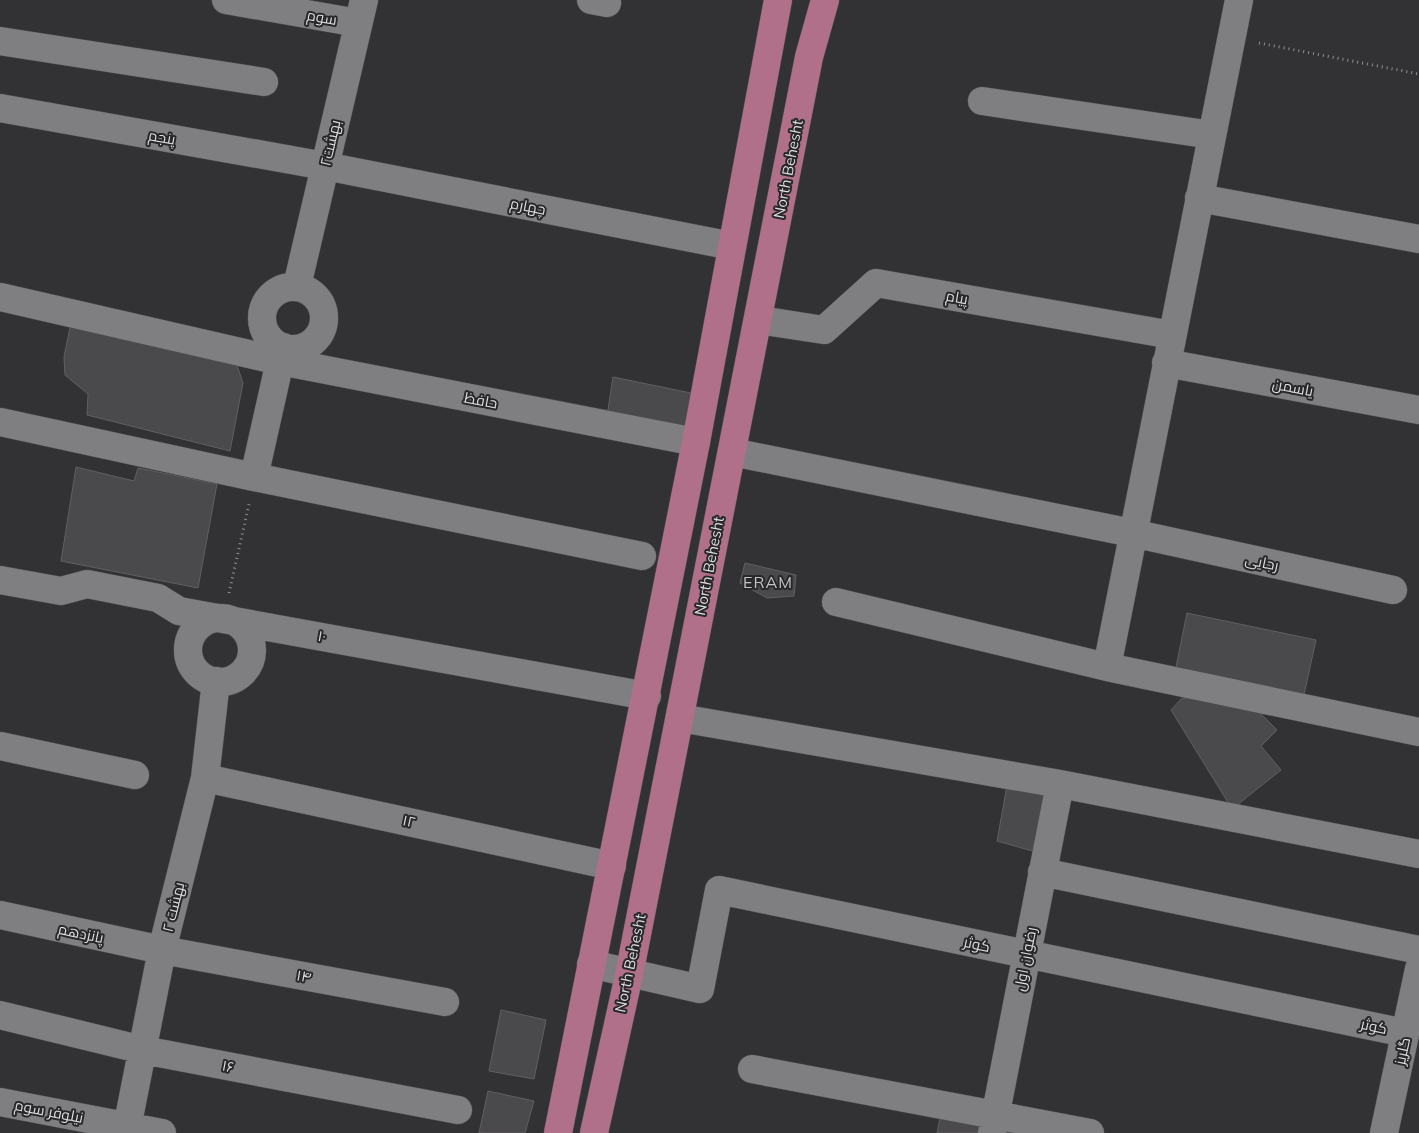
<svg xmlns="http://www.w3.org/2000/svg" width="1419" height="1133" viewBox="0 0 1419 1133" font-family="Mulish,Cairo,sans-serif">
<style>
.building{fill:#4a494b;stroke:#605f62}
.lines{fill:none;stroke-linecap:round;stroke-linejoin:round}
.minor-casing{stroke:#515052;stroke-width:29}
.major-casing{stroke:#515052;stroke-width:29}
.path{stroke:#8f8f91;stroke-width:3;stroke-dasharray:1 4;stroke-linecap:butt}
.minor{stroke:#7f7e81;stroke-width:28}
.major{stroke:#b07089;stroke-width:28}
.labels{text-anchor:middle;dominant-baseline:central;stroke-width:4;stroke-linejoin:round;paint-order:stroke}
.street-label{font-size:15px;fill:#ddddde;stroke:#28272a}
.neighbourhood-label{font-size:16px;letter-spacing:1px;fill:#c3c2c5;stroke:#28272a}
</style>
<rect width="100%" height="100%" fill="#323134"/>
<path class="building" d="M 72,318 L 233,354 L 243,383 L 230,451 L 87,415 L 88,394 L 65,375 L 64,357 Z
M 613,377 L 696,394 L 686,449 L 605,429 Z
M 76,467 L 134,481 L 138,468 L 217,484 L 198,588 L 61,561 Z
M 745,563 L 796,575 L 794,596 L 767,598 L 740,583 Z
M 1187,613 L 1316,640 L 1302,704 L 1174,677 Z
M 1182,698 L 1229,701 L 1259,712 L 1277,730 L 1261,746 L 1281,770 L 1232,809 L 1171,710 Z
M 1008,780 L 1050,787 L 1036,852 L 997,841 Z
M 501,1010 L 546,1020 L 534,1079 L 489,1071 Z
M 488,1091 L 534,1101 L 525,1133 L 479,1133 Z
M 941,1112 L 986,1118 L 983,1133 L 937,1133 Z"/>
<g class="lines">
<defs>
<path id="minor" d="M 226,0 L 358,23
M 591,0 L 607,3
M 0,41 L 264,82
M 982,101 L 1212,135
M 0,108 L 325,166 L 732,246
M 1199,198 L 1419,239
M 297,286 L 364,0
M262 318a31 31 0 1 1 62 0a31 31 0 1 1-62 0Z
M 0,297 L 280,361 L 254,477
M 759,320 L 824,330 L 876,283 L 1172,335
M 283,347 L 280,361 L 696,442
M 1166,363 L 1419,410
M 0,422 L 254,477 L 642,556
M 732,452 L 1132,533 L 1393,590
M 0,580 L 61,591 L 87,584 L 158,598 L 179,611 L 647,696
M 836,602 L 1107,667 L 1419,732
M188 650a32 32 0 1 1 64 0a32 32 0 1 1-64 0Z
M 1107,667 L 1239,0
M 680,718 L 1060,784 L 1419,854
M 0,746 L 135,775
M 205,778 L 612,866
M 1042,872 L 1419,950
M 0,915 L 162,950 L 445,1002
M 591,964 L 700,989 L 719,890 L 1405,1033
M 0,1015 L 143,1050 L 458,1110
M 752,1069 L 1090,1133
M 0,1102 L 162,1133
M 126,1133 L 162,950 L 205,778 L 216,681
M 992,1133 L 1060,784
M 1384,1133 L 1419,969"/>
<path id="major" d="M 558,1133 L 696,442 L 778,0
M 594,1133 L 629,975 L 809,57 L 825,0"/>
</defs>
<use href="#minor" class="minor-casing"/>
<use href="#major" class="major-casing"/>
<path class="path" d="M 1259,43 L 1419,74
M 229,593 L 249,504"/>
<use href="#minor" class="minor"/>
<use href="#major" class="major"/>
</g>
<g class="labels">
<g class="street-label">
<text transform="translate(322 17) rotate(10)">سوم</text>
<text transform="translate(162 137) rotate(10)">پنجم</text>
<text transform="translate(330 143) rotate(-77)">بهشت۲</text>
<text transform="translate(788 169) rotate(-79)">North Behesht</text>
<text transform="translate(528 206) rotate(11)">چهارم</text>
<text transform="translate(957 297) rotate(10)">پیام</text>
<text transform="translate(1293 387) rotate(11)">یاسمن</text>
<text transform="translate(481 400) rotate(11)">حافظ</text>
<text transform="translate(1262 562) rotate(12)">رجایی</text>
<text transform="translate(709 566) rotate(-79)">North Behesht</text>
<text transform="translate(322 636) rotate(10)">۱۰</text>
<text transform="translate(409 821) rotate(12)">۱۲</text>
<text transform="translate(173 907) rotate(-76)">بهشت ۲</text>
<text transform="translate(81 933) rotate(12)">پانزدهم</text>
<text transform="translate(977 944) rotate(12)">کوثر</text>
<text transform="translate(1025 959) rotate(-79)">رضوان اول</text>
<text transform="translate(630 963) rotate(-78)">North Behesht</text>
<text transform="translate(304 976) rotate(10)">۱۴</text>
<text transform="translate(1374 1026) rotate(12)">کوثر</text>
<text transform="translate(1402 1051) rotate(-78)">گلریز</text>
<text transform="translate(228 1066) rotate(11)">۱۶</text>
<text transform="translate(49 1111) rotate(11)">نیلوفر سوم</text>
</g>
<g class="neighbourhood-label">
<text x="768" y="582">ERAM</text>
</g>
</g>
</svg>
